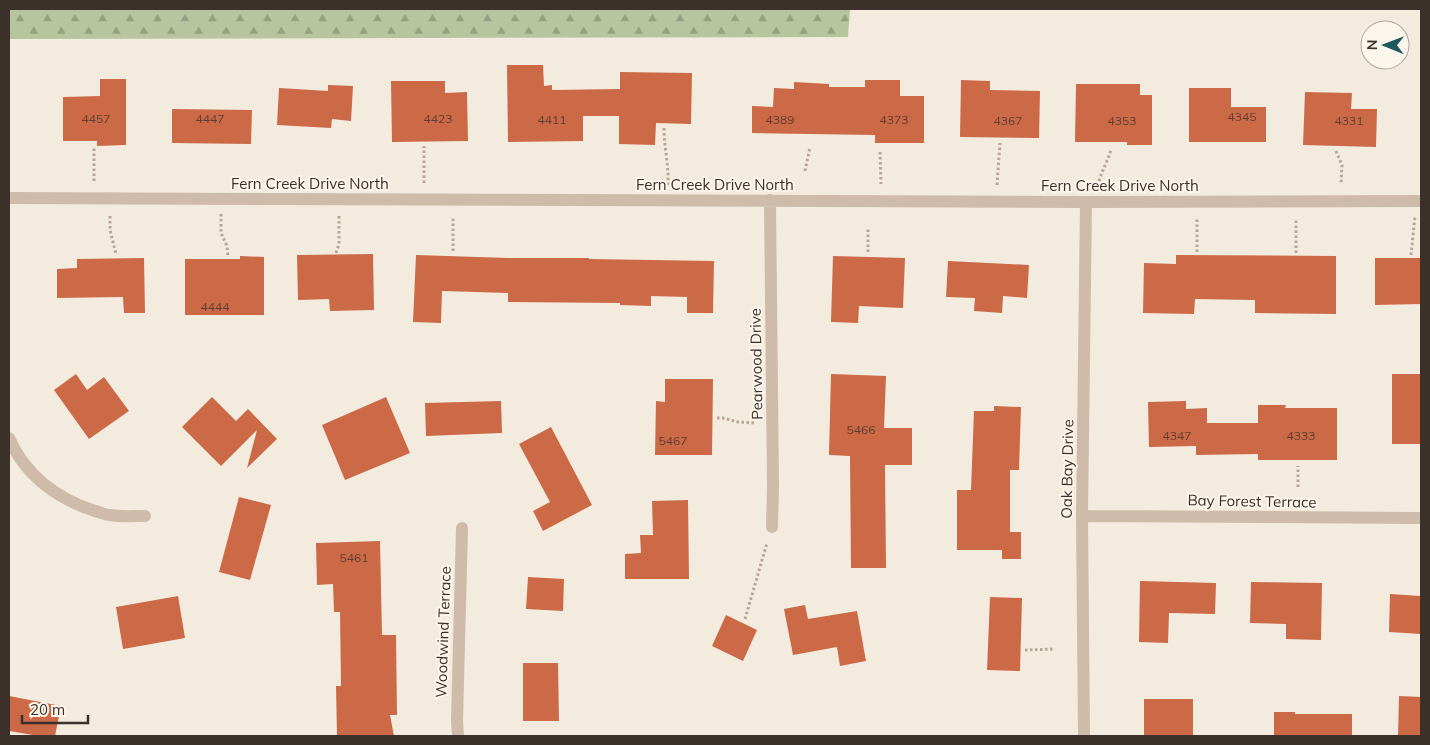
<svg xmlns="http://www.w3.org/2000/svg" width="1430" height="745" viewBox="0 0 1430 745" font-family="Mulish,sans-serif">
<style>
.forest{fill:url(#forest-firs)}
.building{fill:#cc6946}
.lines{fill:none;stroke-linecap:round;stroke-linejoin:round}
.path{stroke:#baa594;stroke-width:3;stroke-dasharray:2.5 2.5;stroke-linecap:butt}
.minor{stroke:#cebbaa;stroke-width:12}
.labels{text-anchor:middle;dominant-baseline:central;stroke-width:4;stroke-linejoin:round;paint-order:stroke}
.number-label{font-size:12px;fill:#5f3e31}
.street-label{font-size:15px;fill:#3b302a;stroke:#fbf5ec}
</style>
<defs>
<pattern id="forest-firs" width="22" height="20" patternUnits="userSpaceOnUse" patternTransform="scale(1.25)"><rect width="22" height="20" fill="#b7c59e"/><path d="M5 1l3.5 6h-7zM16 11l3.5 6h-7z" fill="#96a081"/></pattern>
</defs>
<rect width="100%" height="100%" fill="#f4ebdf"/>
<path class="forest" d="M 9,9 L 850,9 L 848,37 L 9,39 Z"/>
<path class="building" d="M 507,65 L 543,65 L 544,86 L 552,85 L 552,90 L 620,89 L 620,72 L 692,73 L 691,124 L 656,123 L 655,145 L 619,144 L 619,116 L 583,116 L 583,141 L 508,142 Z
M 100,79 L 126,79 L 126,145 L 97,146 L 97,141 L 63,141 L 63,97 L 100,96 Z
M 865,80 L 900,80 L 900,96 L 924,96 L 924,143 L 875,143 L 875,135 L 752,133 L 752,106 L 773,107 L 774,88 L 794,89 L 794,82 L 829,84 L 829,87 L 865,87 Z
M 961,80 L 990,81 L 990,90 L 1040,91 L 1039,138 L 960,137 Z
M 391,81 L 445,81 L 445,93 L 467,92 L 468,141 L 392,142 Z
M 1076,84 L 1140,84 L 1140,95 L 1152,95 L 1152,145 L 1127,145 L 1127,142 L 1075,142 Z
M 328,85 L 353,86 L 351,121 L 332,119 L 331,128 L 277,125 L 279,88 L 328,91 Z
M 1189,88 L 1231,88 L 1231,107 L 1266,107 L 1266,142 L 1189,142 Z
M 1305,92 L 1352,93 L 1351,109 L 1377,109 L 1376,147 L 1303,145 Z
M 172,109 L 252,110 L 251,144 L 172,143 Z
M 373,254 L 374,310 L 330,311 L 329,299 L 298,300 L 297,255 Z
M 416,255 L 508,258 L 589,258 L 589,259 L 714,261 L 713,313 L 687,313 L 687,297 L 651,296 L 651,306 L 620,305 L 620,303 L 508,302 L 508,293 L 442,291 L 441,323 L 413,322 Z
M 1176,255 L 1336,256 L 1336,314 L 1255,313 L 1255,300 L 1195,299 L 1194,314 L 1143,313 L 1144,263 L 1176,264 Z
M 240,256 L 264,257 L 264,315 L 185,315 L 185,259 L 240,259 Z
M 833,256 L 905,258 L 903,308 L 859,306 L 858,323 L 831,322 Z
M 144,258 L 145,313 L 124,313 L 123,297 L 57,298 L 57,269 L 77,268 L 77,259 Z
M 1375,258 L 1421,258 L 1421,304 L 1375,305 Z
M 948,261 L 1029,265 L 1027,298 L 1003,296 L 1002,313 L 974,311 L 975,298 L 946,297 Z
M 76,374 L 87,390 L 104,377 L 129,411 L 89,439 L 54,390 Z
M 831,374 L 886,376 L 884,428 L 912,428 L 912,465 L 885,465 L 886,568 L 851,568 L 850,456 L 829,455 Z
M 1392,374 L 1421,374 L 1421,444 L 1392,444 Z
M 665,379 L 713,379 L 712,455 L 655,455 L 656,401 L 665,402 Z
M 212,397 L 236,421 L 248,409 L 277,439 L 247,468 L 257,430 L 221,466 L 182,427 Z
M 386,397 L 410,453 L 345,480 L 322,425 Z
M 501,401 L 502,433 L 426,436 L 425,403 Z
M 1186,401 L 1186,409 L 1207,408 L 1207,423 L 1258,423 L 1258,405 L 1286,405 L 1285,408 L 1337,408 L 1337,460 L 1258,460 L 1258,454 L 1196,455 L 1196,446 L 1149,447 L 1148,402 Z
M 994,406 L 1021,407 L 1019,470 L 1010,470 L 1010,532 L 1021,532 L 1021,559 L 1002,559 L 1002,550 L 957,550 L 957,490 L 971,490 L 974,411 L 994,411 Z
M 551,427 L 592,505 L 543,531 L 533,511 L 550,502 L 519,444 Z
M 239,497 L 271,505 L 250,580 L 219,572 Z
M 688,500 L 689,579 L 625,579 L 625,554 L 641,553 L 640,535 L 653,535 L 652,501 Z
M 380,541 L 382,635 L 396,635 L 397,715 L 390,715 L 394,736 L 337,736 L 336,686 L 341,686 L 340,612 L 334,612 L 333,584 L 317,585 L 316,543 Z
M 528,577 L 564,579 L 563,611 L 526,609 Z
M 1140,581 L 1216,583 L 1215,614 L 1169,613 L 1168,643 L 1139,642 Z
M 1251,582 L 1322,583 L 1321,640 L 1286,639 L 1286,624 L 1250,623 Z
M 1390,594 L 1421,596 L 1421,634 L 1389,632 Z
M 178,596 L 185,638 L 123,649 L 116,607 Z
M 990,597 L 1022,598 L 1020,671 L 987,670 Z
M 805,605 L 808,619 L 857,611 L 866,661 L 840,666 L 837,647 L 793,655 L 784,609 Z
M 726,615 L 757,630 L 743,661 L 712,646 Z
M 523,663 L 558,663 L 559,721 L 523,721 Z
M 9,696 L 61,706 L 55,736 L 39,736 L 9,731 Z
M 1399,696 L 1421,697 L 1421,736 L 1398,736 Z
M 1144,699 L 1193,699 L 1193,736 L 1144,736 Z
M 1274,712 L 1295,712 L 1295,714 L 1352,714 L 1352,736 L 1274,736 Z"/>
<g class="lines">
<path class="path" d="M 664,128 C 664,148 669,165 668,185
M 1336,151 L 1342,165 L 1341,184
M 880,152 L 881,184
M 805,171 L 810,147
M 94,181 L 94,147
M 424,183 L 424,146
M 997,185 L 1000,143
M 1098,186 C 1100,173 1108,162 1111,149
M 221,214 L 221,233 L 227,246 L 228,257
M 110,216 L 110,230 L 116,254
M 453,251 L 453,217
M 868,252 L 868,227
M 1197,252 L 1197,217
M 336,253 L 339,244 L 339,216
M 1296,253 L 1296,219
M 1411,255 L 1415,216
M 717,418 L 723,418 L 738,422 L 755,423
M 1298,487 L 1298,466
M 745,619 L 767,543
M 1025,650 L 1055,649"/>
<path class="minor" d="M 9,198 L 1086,202 L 1421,201
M 770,200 L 773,485 L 772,527
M 9,438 C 25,475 57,499 95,511 C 100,512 105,515 110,515 C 121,517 134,516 145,516
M 1082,516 L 1421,518
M 458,736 L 457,720 L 462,528
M 1084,736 L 1082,516 L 1086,202"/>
</g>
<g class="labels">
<g class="number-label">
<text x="1242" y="116">4345</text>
<text x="96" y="118">4457</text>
<text x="210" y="118">4447</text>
<text x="438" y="118">4423</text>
<text x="552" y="119">4411</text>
<text x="780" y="119">4389</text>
<text x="894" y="119">4373</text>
<text x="1008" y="120">4367</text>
<text x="1122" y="120">4353</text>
<text x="1349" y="120">4331</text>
<text x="215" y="306">4444</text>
<text x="861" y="429">5466</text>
<text x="1177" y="435">4347</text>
<text x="1301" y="435">4333</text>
<text x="673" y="440">5467</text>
<text x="354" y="557">5461</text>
</g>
<g class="street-label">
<text x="310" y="183">Fern Creek Drive North</text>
<text x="715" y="184">Fern Creek Drive North</text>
<text x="1120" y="185">Fern Creek Drive North</text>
<text transform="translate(756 364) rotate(-91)">Pearwood Drive</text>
<text transform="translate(1067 469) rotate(-89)">Oak Bay Drive</text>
<text transform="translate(1252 501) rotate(1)">Bay Forest Terrace</text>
<text transform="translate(443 632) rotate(-88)">Woodwind Terrace</text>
</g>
</g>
<rect width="1430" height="745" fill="none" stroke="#3b302a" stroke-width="20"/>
<g transform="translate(1385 45) rotate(271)"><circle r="24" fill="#fbf5ec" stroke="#aea69e"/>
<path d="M0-4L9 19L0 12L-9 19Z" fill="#1d595f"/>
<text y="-8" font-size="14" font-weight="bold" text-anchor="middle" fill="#3b302a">N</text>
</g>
<path d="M22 715v8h66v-8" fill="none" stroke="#3b302a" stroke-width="2.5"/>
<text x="30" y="715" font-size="15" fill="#3b302a" stroke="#fbf5ec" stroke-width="4" paint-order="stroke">20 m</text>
</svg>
